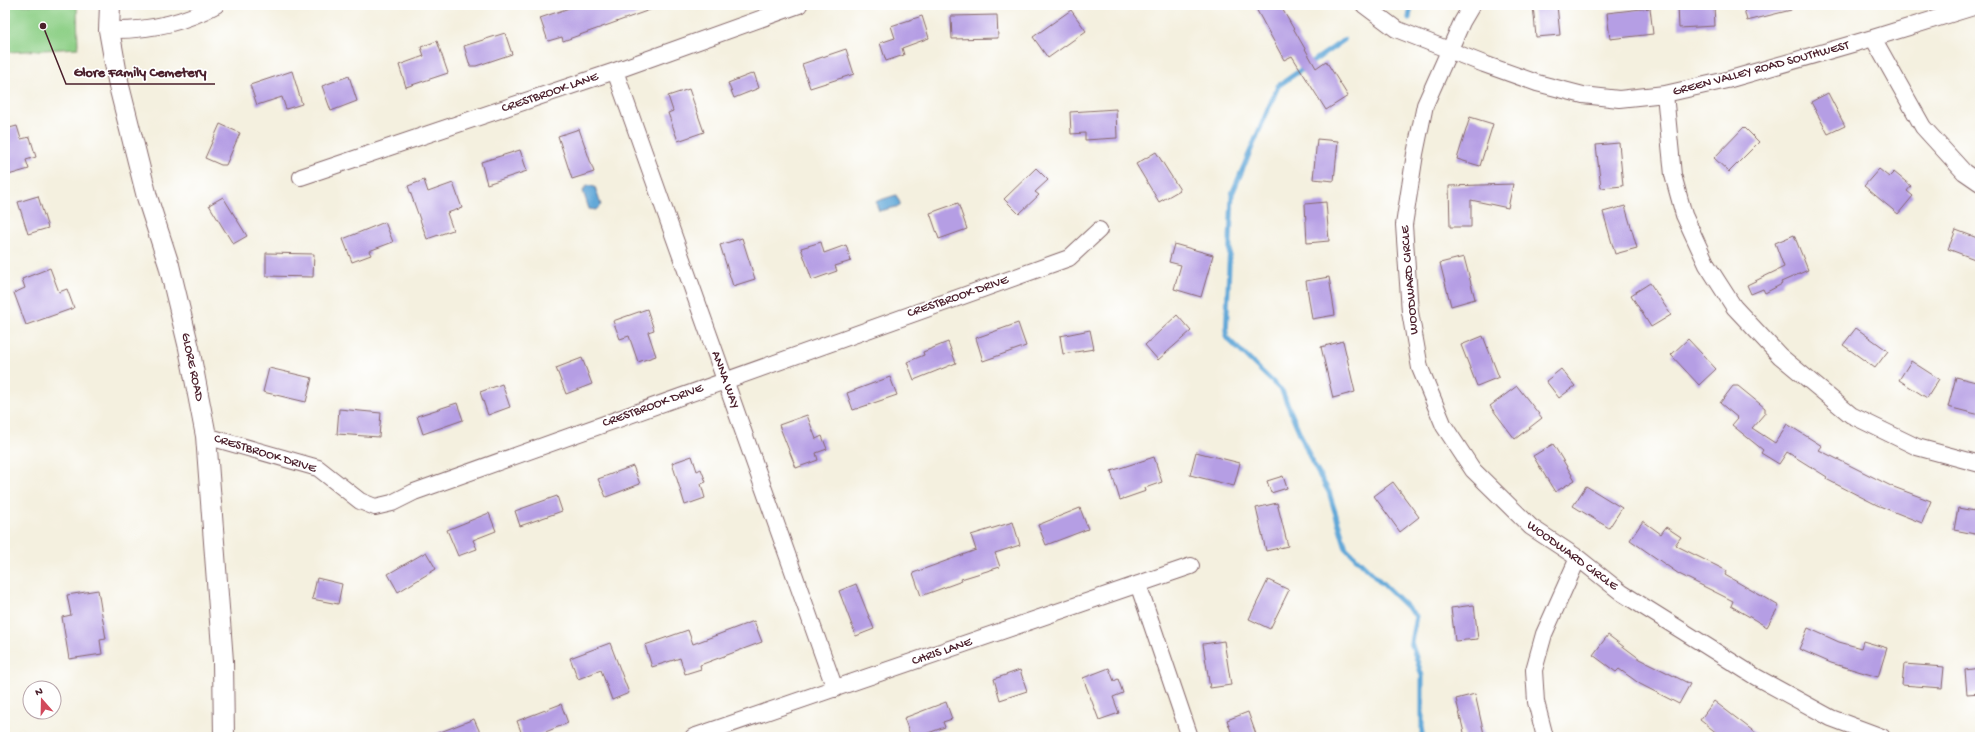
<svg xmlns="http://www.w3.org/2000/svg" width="1985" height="742" viewBox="0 0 1985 742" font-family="'Gochi Hand',sans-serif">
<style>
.green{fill:#8fd088;stroke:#6c785a}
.water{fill:#62a8d8;stroke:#566482}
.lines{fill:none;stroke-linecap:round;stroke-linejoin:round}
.stream{stroke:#62a8d8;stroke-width:5}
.building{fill:#b59ee4}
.minor-casing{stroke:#86686a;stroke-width:18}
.tertiary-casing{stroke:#86686a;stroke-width:22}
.minor{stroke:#fff;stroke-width:16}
.tertiary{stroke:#fff;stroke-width:20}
.labels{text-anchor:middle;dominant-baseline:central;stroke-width:3.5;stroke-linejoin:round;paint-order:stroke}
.street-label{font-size:13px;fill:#4a1f2b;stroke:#fff}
.leader{fill:none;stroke:#4a1f2b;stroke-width:1.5}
.callout-dot{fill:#4a1f2b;stroke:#fff;stroke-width:1.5}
.callout-label{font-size:14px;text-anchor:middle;font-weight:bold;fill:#4a1f2b;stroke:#fff;stroke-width:3.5;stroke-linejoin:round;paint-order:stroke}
</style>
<rect width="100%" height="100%" fill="#fff"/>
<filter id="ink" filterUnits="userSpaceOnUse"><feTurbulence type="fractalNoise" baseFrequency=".025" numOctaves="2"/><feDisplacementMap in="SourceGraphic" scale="8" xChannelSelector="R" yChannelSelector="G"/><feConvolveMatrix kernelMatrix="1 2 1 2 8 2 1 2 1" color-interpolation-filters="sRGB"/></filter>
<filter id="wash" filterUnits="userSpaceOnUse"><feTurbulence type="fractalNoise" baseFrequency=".012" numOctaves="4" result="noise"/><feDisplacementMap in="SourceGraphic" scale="16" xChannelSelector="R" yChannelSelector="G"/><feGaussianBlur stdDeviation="0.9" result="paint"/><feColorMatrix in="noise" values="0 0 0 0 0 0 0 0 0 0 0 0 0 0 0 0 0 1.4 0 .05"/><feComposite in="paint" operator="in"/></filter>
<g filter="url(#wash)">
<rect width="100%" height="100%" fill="#f4f0df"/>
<path class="green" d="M 9,5 L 77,5 L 78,48 L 9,52 Z"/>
<path class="water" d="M 587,185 L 595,187 L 601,205 L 596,210 L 589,209 L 583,191 Z
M 896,195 L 900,203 L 900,206 L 879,211 L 876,203 L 877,201 Z"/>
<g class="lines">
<path class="stream" d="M 1409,18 L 1411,5
M 1344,40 L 1278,86 L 1232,194 L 1226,337 L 1282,391 L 1312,462 L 1329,492 L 1346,548 L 1416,616 L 1411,642 L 1422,676 L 1422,737"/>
</g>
<g id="blocks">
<path class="building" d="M 578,5 L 658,5 L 658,7 L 563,41 L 562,37 L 548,41 L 540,18 Z
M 1254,5 L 1280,5 L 1316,68 L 1326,61 L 1348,96 L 1326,110 L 1292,56 L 1284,60 Z
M 1533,5 L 1557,5 L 1560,35 L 1536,37 Z
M 1678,5 L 1714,5 L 1715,26 L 1679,28 Z
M 1743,5 L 1790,5 L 1791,10 L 1747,21 Z
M 1650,8 L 1653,34 L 1610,39 L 1607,13 Z
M 1071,10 L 1086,31 L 1048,58 L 1033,37 Z
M 997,15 L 998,38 L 952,39 L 951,16 Z
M 922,16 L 929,38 L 902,48 L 904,55 L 886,61 L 880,43 L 895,38 L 891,26 Z
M 505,33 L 512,54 L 476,66 L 470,66 L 464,46 Z
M 437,41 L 448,73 L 406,87 L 399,65 L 424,56 L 421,47 Z
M 846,49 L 854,74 L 810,88 L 802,64 Z
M 292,71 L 302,104 L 286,109 L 282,97 L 257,105 L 250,85 Z
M 754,73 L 759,88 L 734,98 L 728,83 Z
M 349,76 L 357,101 L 331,111 L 322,86 Z
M 689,89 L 704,132 L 678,141 L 668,113 L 673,111 L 668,96 Z
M 1828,93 L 1845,126 L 1828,134 L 1811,102 Z
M 1116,109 L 1117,138 L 1085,140 L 1085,133 L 1071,134 L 1070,112 Z
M 1470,117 L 1493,124 L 1480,166 L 1457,159 Z
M 220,124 L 240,133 L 226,165 L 221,165 L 205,158 Z
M 17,126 L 21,139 L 30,137 L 36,157 L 26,160 L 29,169 L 5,176 L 5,129 Z
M 1744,127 L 1759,142 L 1729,172 L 1714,158 Z
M 579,129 L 594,172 L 572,179 L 558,136 Z
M 1317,139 L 1338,141 L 1334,181 L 1313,179 Z
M 1619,143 L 1623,186 L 1601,188 L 1596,145 Z
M 520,150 L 527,171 L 487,184 L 481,162 Z
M 1156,152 L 1180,190 L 1159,202 L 1136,164 Z
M 1036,168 L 1048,180 L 1035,192 L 1039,195 L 1019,214 L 1004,199 Z
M 1879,169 L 1889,177 L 1894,172 L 1911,186 L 1907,191 L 1913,196 L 1898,214 L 1864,186 Z
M 424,180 L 428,192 L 453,183 L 462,208 L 447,213 L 453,230 L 427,239 L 408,186 Z
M 1513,184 L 1508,208 L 1471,200 L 1471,227 L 1450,227 L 1449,186 Z
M 38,196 L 48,228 L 28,234 L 18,202 Z
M 223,197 L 247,236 L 233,244 L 209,205 Z
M 1326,202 L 1329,241 L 1307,243 L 1305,204 Z
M 958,203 L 967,229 L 939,239 L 930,213 Z
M 1625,206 L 1637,248 L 1615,254 L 1603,212 Z
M 385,222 L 393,242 L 369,251 L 371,255 L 352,262 L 343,239 Z
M 1956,230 L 1980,239 L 1980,261 L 1948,249 Z
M 1794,235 L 1808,270 L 1781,282 L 1782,284 L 1765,293 L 1763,289 L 1751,294 L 1747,285 L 1784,267 L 1775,243 Z
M 742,238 L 755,279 L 733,286 L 720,245 Z
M 821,242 L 824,253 L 846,245 L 851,261 L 835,266 L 837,271 L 812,280 L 801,248 Z
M 1174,244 L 1213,255 L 1201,297 L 1174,289 L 1181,265 L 1169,262 Z
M 266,253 L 314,254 L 313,277 L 266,276 Z
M 1464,257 L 1475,299 L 1451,306 L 1440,263 Z
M 50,268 L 59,292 L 67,289 L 74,308 L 26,325 L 14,293 L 25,288 L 22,279 Z
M 1329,277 L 1335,315 L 1312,319 L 1306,281 Z
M 1650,283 L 1671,315 L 1651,327 L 1631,295 Z
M 647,309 L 654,330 L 648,332 L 656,356 L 638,362 L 629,336 L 620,339 L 613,321 Z
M 1177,315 L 1191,331 L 1158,360 L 1145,345 Z
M 1018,323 L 1026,346 L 983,361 L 976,338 Z
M 1856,328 L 1888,351 L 1875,368 L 1843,345 Z
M 1090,330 L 1094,349 L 1063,354 L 1060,336 Z
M 1483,336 L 1499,377 L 1477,386 L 1461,345 Z
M 1688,339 L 1716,369 L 1699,385 L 1671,355 Z
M 1343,341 L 1355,392 L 1333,398 L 1321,347 Z
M 948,342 L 956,363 L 914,380 L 907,362 L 924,355 L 923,352 Z
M 582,358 L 592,384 L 566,394 L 556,368 Z
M 1911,361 L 1939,379 L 1927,398 L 1899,380 Z
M 269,368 L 312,378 L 306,402 L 263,392 Z
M 1561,369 L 1575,386 L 1559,398 L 1546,381 Z
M 890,377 L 897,395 L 853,410 L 847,393 Z
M 1956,377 L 1980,383 L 1980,415 L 1948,407 Z
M 502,384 L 510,407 L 488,415 L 480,392 Z
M 1517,386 L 1542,418 L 1515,439 L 1490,406 Z
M 1733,386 L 1738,386 L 1765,408 L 1765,413 L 1752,428 L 1775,443 L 1787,424 L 1822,446 L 1819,450 L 1891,486 L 1931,501 L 1922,523 L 1877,505 L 1826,479 L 1827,477 L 1787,452 L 1779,464 L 1761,453 L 1763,450 L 1732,425 L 1738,418 L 1720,403 Z
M 457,403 L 463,420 L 423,434 L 417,416 Z
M 339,409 L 381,413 L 379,437 L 337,434 Z
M 807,415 L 816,439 L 822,436 L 827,449 L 816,453 L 818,460 L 796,468 L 779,425 Z
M 1553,444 L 1575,480 L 1555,492 L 1533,456 Z
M 1196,452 L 1240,463 L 1234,486 L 1190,475 Z
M 692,456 L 697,471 L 701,469 L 706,482 L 701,484 L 705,498 L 685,505 L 672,463 Z
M 1154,457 L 1162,482 L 1145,488 L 1146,491 L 1120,500 L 1111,471 Z
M 633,466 L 640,484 L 606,497 L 598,479 Z
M 1283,476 L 1287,488 L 1271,493 L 1267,481 Z
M 1393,482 L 1419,517 L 1400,532 L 1374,496 Z
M 1586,486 L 1622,508 L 1609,528 L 1573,506 Z
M 557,496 L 562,511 L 520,526 L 515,511 Z
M 1277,503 L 1288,546 L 1266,551 L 1256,508 Z
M 1080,508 L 1088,529 L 1046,545 L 1038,525 Z
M 1958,508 L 1980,512 L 1980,535 L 1954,530 Z
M 489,513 L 496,531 L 473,540 L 477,549 L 458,556 L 447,530 Z
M 1643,521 L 1661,534 L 1666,527 L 1681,537 L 1675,545 L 1727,571 L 1725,575 L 1779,606 L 1767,627 L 1731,606 L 1733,601 L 1679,574 L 1630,540 Z
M 1013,522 L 1020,545 L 995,553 L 1000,567 L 961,579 L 962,581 L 921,596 L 913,573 L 976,550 L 971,535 Z
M 426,552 L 436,569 L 398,592 L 388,574 Z
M 317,578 L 342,584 L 338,604 L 312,599 Z
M 1268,580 L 1289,590 L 1270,629 L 1249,619 Z
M 856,584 L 874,629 L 856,636 L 839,591 Z
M 98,590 L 106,639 L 100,640 L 102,654 L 69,659 L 62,617 L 71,615 L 67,595 Z
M 1474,605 L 1478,639 L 1455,641 L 1451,608 Z
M 754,621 L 762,642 L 700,665 L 701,669 L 685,674 L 680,658 L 652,667 L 645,645 L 688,630 L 693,644 Z
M 1808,628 L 1839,642 L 1861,648 L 1863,641 L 1887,648 L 1878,677 L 1831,663 L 1799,649 Z
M 1608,635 L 1640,659 L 1690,684 L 1679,704 L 1640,684 L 1619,669 L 1616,672 L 1593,655 Z
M 1224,641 L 1231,685 L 1210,688 L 1203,644 Z
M 610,643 L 629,693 L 612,700 L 601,670 L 578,679 L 570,658 Z
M 1904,664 L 1944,667 L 1942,688 L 1902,685 Z
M 1109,668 L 1114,681 L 1118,679 L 1123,693 L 1113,697 L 1119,713 L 1099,720 L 1083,678 Z
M 1980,668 L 1980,693 L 1967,694 L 1965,670 Z
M 1020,670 L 1027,691 L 1000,700 L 994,679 Z
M 1475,694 L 1484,734 L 1465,737 L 1456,699 Z
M 1714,701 L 1761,737 L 1722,737 L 1700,720 Z
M 946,702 L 952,719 L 943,722 L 945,727 L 917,737 L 911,737 L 904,718 Z
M 561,704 L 568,723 L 533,737 L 523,737 L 517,721 Z
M 1248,712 L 1257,737 L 1233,737 L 1227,720 Z
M 474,719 L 482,737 L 430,737 L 430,736 Z"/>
</g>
</g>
<g filter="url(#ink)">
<use href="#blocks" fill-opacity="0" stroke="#86686a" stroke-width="1"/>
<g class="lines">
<defs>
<path id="minor" d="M 1364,5 L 1396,29 L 1484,64 L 1537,83 L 1583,95 L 1619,99 L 1665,94 L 1727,80 L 1873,38 L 1980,5
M 1472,5 L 1462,22 L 1425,105 L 1415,154 L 1404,225 L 1410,312 L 1420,368 L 1444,426 L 1473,470 L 1531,527 L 1578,558 L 1622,593 L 1756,677 L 1831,718 L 1882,737
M 109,30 C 148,31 182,24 216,5
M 1873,38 L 1923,127 L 1964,172 L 1980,183
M 615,71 L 835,689
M 1665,94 L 1673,175 L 1684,215 L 1707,265 L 1734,307 L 1780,356 L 1851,415 L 1917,447 L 1980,464
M 301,177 L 615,71 L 799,5
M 206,436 L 318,468 L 360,501 L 375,507 L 392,503 L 414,492 L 1069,258 L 1099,230
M 1138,584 L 1190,737
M 693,737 L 1191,566
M 1545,737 L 1536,702 L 1534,670 L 1544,634 L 1578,558"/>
<path id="tertiary" d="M 110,5 L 109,30 L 119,86 L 147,197 L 169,265 L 189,348 L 206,436 L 223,661 L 224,737"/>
</defs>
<use href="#minor" class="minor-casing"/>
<use href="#tertiary" class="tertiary-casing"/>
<use href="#minor" class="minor"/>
<use href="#tertiary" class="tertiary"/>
</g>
</g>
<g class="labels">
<g class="street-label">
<text transform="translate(1761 69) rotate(-15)">GREEN VALLEY ROAD SOUTHWEST</text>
<text transform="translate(550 93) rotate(-19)">CRESTBROOK LANE</text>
<text transform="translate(1410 280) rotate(-95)">WOODWARD CIRCLE</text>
<text transform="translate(958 297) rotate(-19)">CRESTBROOK DRIVE</text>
<text transform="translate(192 367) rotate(78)">GLORE ROAD</text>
<text transform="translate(725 380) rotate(70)">ANNA WAY</text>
<text transform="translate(653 406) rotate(-20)">CRESTBROOK DRIVE</text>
<text transform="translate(265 454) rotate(17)">CRESTBROOK DRIVE</text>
<text transform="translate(1572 556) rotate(36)">WOODWARD CIRCLE</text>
<text transform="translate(942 652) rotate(-19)">CHRIS LANE</text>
</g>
</g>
<path class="leader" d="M43 26L66 84H215"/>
<circle class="callout-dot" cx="43" cy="26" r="4"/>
<g class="callout-label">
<text x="140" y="76">Glore Family Cemetery</text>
</g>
<rect width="1985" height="742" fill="none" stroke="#fff" stroke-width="20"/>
<g transform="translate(42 700) rotate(340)"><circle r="19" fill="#ffffff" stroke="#b7a5aa"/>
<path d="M0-3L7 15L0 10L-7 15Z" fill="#d1495b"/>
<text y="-6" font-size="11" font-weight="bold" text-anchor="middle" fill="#4a1f2b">N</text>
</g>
</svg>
